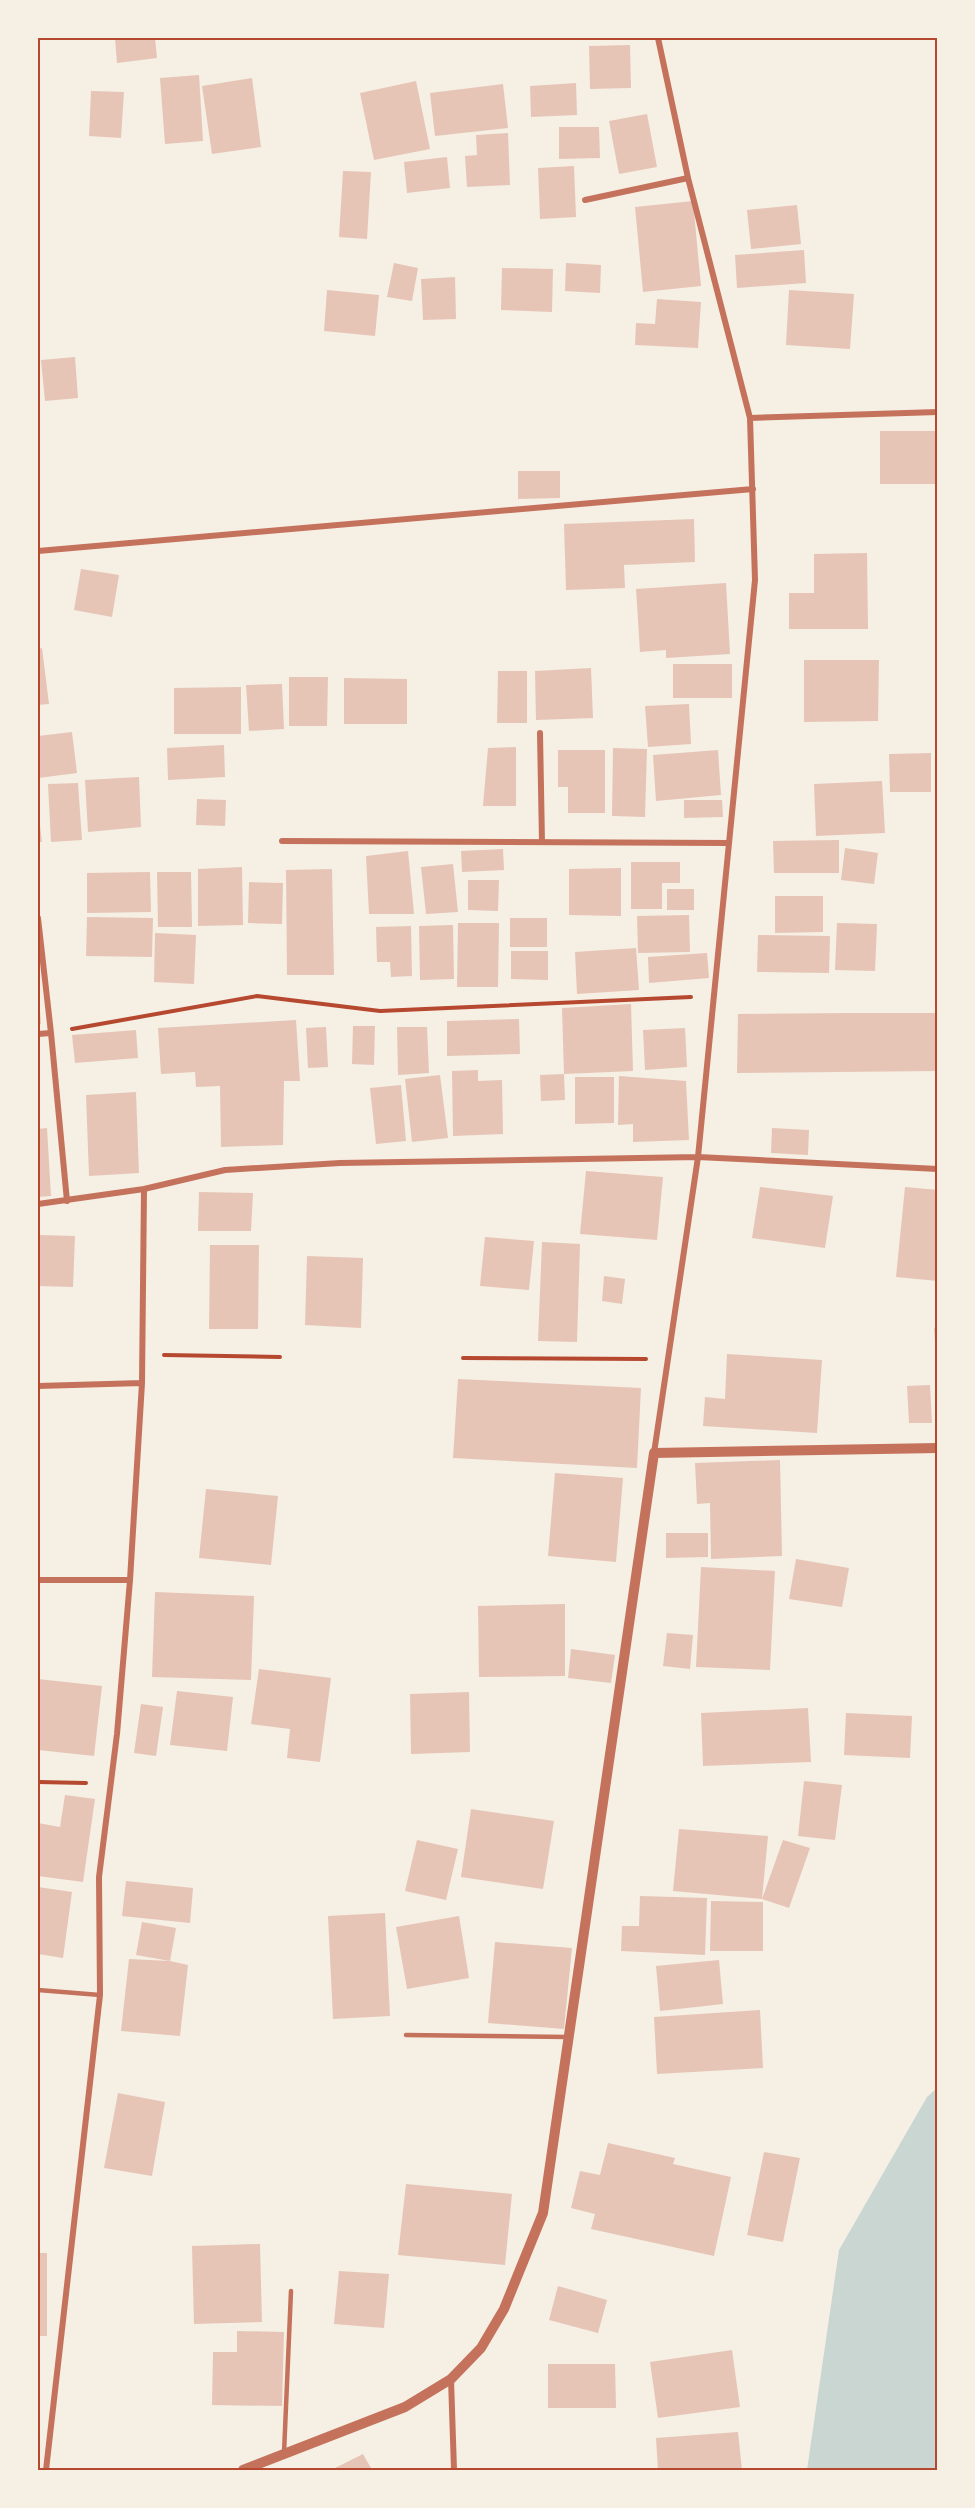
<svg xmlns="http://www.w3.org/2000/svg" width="975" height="2508" viewBox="0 0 975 2508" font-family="Figtree,sans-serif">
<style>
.water{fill:#c9d6d2}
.building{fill:#e6c5b7}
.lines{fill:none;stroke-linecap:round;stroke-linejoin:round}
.path{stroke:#b5482f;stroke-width:4}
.service{stroke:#c5725c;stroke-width:4.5}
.minor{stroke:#c5725c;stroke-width:6}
.tertiary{stroke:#c5725c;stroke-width:10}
.neatline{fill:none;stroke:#b5482f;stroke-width:2}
</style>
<rect width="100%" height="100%" fill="#f6efe4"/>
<path class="water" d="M 937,2088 L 937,2470 L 807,2470 L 839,2250 L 927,2097 Z"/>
<path class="building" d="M 115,38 L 155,38 L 157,58 L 117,63 Z
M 630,45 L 631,88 L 590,89 L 589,46 Z
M 199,75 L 203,141 L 165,144 L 160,78 Z
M 252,78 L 261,147 L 212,154 L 202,86 Z
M 416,81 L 430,149 L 374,160 L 360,93 Z
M 576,83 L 577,115 L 531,117 L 530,86 Z
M 503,84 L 508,128 L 435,136 L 430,93 Z
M 91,91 L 124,92 L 121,138 L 89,136 Z
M 647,114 L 657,167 L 619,174 L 609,121 Z
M 559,127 L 599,127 L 600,158 L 559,159 Z
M 508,133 L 510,185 L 467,187 L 465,156 L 477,155 L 476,135 Z
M 447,157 L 450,188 L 407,193 L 404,162 Z
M 574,166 L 576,217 L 540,219 L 538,168 Z
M 343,171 L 371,172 L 367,239 L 339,237 Z
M 693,201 L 701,286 L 643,292 L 635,207 Z
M 797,205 L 801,244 L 751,249 L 747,210 Z
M 804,250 L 806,283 L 737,288 L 735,255 Z
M 394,263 L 418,268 L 412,301 L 387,297 Z
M 566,263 L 601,265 L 600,293 L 565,291 Z
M 502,268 L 553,269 L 552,312 L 501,310 Z
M 455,277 L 456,319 L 423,320 L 421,279 Z
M 327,290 L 379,295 L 375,336 L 324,331 Z
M 789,290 L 854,294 L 850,349 L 786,345 Z
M 657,299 L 701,302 L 698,348 L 635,345 L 636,323 L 655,324 Z
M 75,357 L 78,398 L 45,401 L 41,360 Z
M 880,431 L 936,431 L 935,484 L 880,484 Z
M 518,471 L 560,471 L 560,498 L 518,499 Z
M 694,519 L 695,562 L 624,565 L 625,588 L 566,590 L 564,524 Z
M 867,553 L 868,629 L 789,629 L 789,593 L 814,593 L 814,554 Z
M 81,569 L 119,575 L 112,617 L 74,610 Z
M 726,583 L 730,654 L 666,658 L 666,650 L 640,652 L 636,589 Z
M 42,648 L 49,704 L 38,705 L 38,649 Z
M 804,660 L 879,660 L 878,721 L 804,722 Z
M 673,664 L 732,664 L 732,698 L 673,698 Z
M 591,668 L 593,718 L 536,720 L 535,671 Z
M 498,671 L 527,671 L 527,723 L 497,723 Z
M 289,677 L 328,677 L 327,726 L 289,726 Z
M 344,678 L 407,679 L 407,724 L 344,724 Z
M 282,684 L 284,729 L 249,731 L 246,685 Z
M 241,687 L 241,734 L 174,734 L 174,688 Z
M 689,704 L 691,744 L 648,747 L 645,706 Z
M 72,732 L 77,773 L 38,778 L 38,736 Z
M 224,745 L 225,777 L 168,780 L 167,748 Z
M 516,747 L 516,806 L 483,806 L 488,748 Z
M 613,748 L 647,749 L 645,817 L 612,816 Z
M 558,750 L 605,750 L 605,813 L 568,813 L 568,787 L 558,787 Z
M 718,750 L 721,795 L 656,801 L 653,755 Z
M 931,753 L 931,792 L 890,792 L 889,754 Z
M 139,777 L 141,827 L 88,832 L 85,780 Z
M 882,781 L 885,833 L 816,836 L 814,784 Z
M 78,783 L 82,840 L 51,842 L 48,784 Z
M 197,799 L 226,800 L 225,826 L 196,825 Z
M 684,800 L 722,800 L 723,817 L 684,818 Z
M 38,809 L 42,842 L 38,842 Z
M 839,840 L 839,873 L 774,873 L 773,841 Z
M 845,848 L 878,853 L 874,884 L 841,880 Z
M 503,849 L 504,870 L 462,872 L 461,851 Z
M 408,851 L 414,914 L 369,914 L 366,856 Z
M 631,862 L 680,862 L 680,883 L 662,883 L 662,909 L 631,909 Z
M 453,864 L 458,912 L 426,914 L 421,867 Z
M 242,867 L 243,925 L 198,926 L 198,869 Z
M 621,868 L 621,916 L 569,915 L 569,869 Z
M 332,869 L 334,975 L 287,975 L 286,870 Z
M 150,872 L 151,912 L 87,913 L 87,873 Z
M 157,872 L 191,872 L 192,927 L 158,927 Z
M 468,880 L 499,880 L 498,911 L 468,910 Z
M 249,882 L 283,883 L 282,924 L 248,923 Z
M 667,889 L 694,889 L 694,910 L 667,910 Z
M 775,896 L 823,896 L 823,932 L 775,933 Z
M 689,915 L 690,952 L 638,953 L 637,916 Z
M 87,917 L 153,918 L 152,957 L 86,956 Z
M 510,918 L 547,918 L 547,947 L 510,947 Z
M 458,923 L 499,923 L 498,987 L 457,987 Z
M 837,923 L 877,924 L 875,971 L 835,970 Z
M 453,925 L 454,979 L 420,980 L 419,926 Z
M 411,926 L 412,976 L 391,977 L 390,962 L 377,962 L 376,927 Z
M 155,933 L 196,935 L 194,984 L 154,982 Z
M 758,935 L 830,936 L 829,973 L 757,972 Z
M 636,948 L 639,990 L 577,994 L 575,952 Z
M 511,951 L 548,951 L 548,980 L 511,979 Z
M 707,953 L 709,978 L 649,983 L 648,957 Z
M 38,995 L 39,995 L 41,1024 L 38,1025 Z
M 631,1004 L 633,1071 L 564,1074 L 562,1008 Z
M 852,1013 L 938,1013 L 938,1071 L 737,1073 L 738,1014 Z
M 519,1019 L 520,1054 L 447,1056 L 447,1021 Z
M 296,1020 L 300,1081 L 284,1081 L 283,1145 L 221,1147 L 220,1086 L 196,1087 L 195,1072 L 161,1074 L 158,1028 Z
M 353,1026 L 375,1026 L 374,1065 L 352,1064 Z
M 326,1027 L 328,1067 L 308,1068 L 306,1028 Z
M 397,1027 L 427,1027 L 429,1073 L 398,1075 Z
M 685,1028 L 687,1067 L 645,1070 L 643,1030 Z
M 136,1030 L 138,1058 L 75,1063 L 72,1035 Z
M 478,1070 L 478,1081 L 502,1080 L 503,1134 L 453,1136 L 452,1071 Z
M 564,1074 L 565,1100 L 541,1101 L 540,1075 Z
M 440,1075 L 448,1138 L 412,1142 L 405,1079 Z
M 619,1076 L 686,1081 L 689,1140 L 633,1142 L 633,1124 L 618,1125 Z
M 575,1077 L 614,1077 L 614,1123 L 575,1124 Z
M 401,1085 L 406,1141 L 376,1144 L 370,1088 Z
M 136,1092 L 139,1173 L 89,1176 L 86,1095 Z
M 47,1128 L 51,1196 L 38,1197 L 38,1129 Z
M 772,1128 L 809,1130 L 808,1155 L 771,1153 Z
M 586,1171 L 663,1177 L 657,1240 L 580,1234 Z
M 760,1187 L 833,1196 L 825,1248 L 752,1238 Z
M 905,1187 L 938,1190 L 938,1281 L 896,1277 Z
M 199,1192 L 253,1193 L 251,1231 L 198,1231 Z
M 38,1235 L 75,1236 L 73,1287 L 38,1286 Z
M 485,1237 L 534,1241 L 529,1290 L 480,1286 Z
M 542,1242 L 580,1244 L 577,1342 L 538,1341 Z
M 210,1245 L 259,1245 L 258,1329 L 209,1329 Z
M 307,1256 L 363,1258 L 361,1328 L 305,1325 Z
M 604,1276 L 625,1279 L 622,1304 L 602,1301 Z
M 934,1328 L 938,1328 L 938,1358 L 936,1358 Z
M 727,1354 L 822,1360 L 817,1433 L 703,1426 L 705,1397 L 725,1399 Z
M 458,1379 L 641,1388 L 637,1468 L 453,1458 Z
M 930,1385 L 932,1423 L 909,1423 L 907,1386 Z
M 780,1460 L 782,1556 L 711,1559 L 710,1503 L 697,1504 L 695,1463 Z
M 555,1473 L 623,1478 L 616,1562 L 548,1556 Z
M 206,1489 L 278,1496 L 271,1565 L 199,1558 Z
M 666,1533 L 708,1533 L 708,1557 L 666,1558 Z
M 796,1559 L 849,1568 L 842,1607 L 789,1599 Z
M 701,1567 L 775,1571 L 770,1670 L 696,1667 Z
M 155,1592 L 254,1596 L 251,1680 L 152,1677 Z
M 565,1604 L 565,1676 L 479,1677 L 478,1606 Z
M 667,1633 L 693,1635 L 690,1669 L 663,1666 Z
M 571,1649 L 615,1655 L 611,1683 L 568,1678 Z
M 259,1669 L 331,1678 L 320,1762 L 287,1758 L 290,1729 L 251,1724 Z
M 38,1679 L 102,1686 L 94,1756 L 38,1750 Z
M 177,1691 L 233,1697 L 227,1751 L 170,1745 Z
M 469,1692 L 470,1752 L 411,1754 L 410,1694 Z
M 141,1704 L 163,1707 L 156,1756 L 134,1753 Z
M 808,1708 L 811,1762 L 703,1766 L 701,1713 Z
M 846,1713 L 912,1716 L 910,1758 L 844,1755 Z
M 804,1781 L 842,1785 L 835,1840 L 798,1836 Z
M 65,1795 L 95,1799 L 83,1882 L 38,1876 L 38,1823 L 60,1827 Z
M 471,1809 L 554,1821 L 543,1889 L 461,1877 Z
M 679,1829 L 768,1836 L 762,1899 L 783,1840 L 810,1848 L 789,1908 L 762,1899 L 673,1891 Z
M 417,1840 L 458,1849 L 446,1900 L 405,1891 Z
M 126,1881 L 193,1888 L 190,1923 L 122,1916 Z
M 38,1887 L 72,1892 L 63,1958 L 38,1954 Z
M 640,1896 L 707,1898 L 705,1955 L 621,1951 L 622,1926 L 639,1926 Z
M 711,1901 L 763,1902 L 763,1951 L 710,1951 Z
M 385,1913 L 390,2016 L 333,2019 L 328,1916 Z
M 459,1916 L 469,1978 L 407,1989 L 396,1927 Z
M 142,1922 L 176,1928 L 170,1961 L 136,1955 Z
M 495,1942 L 572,1948 L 564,2029 L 488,2023 Z
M 129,1959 L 170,1961 L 188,1965 L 180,2036 L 121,2031 Z
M 719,1960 L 723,2004 L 660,2011 L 656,1966 Z
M 760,2010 L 763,2068 L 657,2074 L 654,2017 Z
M 118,2093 L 165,2102 L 152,2176 L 104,2168 Z
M 608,2143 L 675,2158 L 673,2164 L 731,2177 L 714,2256 L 591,2229 L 595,2214 L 571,2208 L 580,2171 L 600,2175 Z
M 764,2152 L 800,2158 L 783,2242 L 747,2235 Z
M 406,2184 L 512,2194 L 505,2265 L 398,2255 Z
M 260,2244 L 262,2322 L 194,2324 L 192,2246 Z
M 38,2253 L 47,2253 L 47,2336 L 38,2336 Z
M 339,2271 L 389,2274 L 384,2328 L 334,2324 Z
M 558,2286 L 607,2300 L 598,2333 L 549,2320 Z
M 237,2331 L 284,2332 L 282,2406 L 212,2405 L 213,2352 L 237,2352 Z
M 732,2350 L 740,2407 L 658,2418 L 650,2362 Z
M 548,2364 L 615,2364 L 616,2408 L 548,2408 Z
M 738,2432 L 742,2470 L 658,2470 L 656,2438 Z
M 363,2454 L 372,2470 L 331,2470 Z"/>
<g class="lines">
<path class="path" d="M 72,1029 L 257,996 L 380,1011 L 691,997
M 164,1355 L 280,1357
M 463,1358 L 646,1359
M 38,1782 L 86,1783"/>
<path class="service" d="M 38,1990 L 100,1995
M 406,2035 L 568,2037
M 284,2453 L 291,2291"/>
<path class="minor" d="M 585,200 L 688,178
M 750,418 L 938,412
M 38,551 L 753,489
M 540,733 L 542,842
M 282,841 L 729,843
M 38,918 L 51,1033 L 67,1201
M 38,1034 L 51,1033
M 38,1204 L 144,1189 L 225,1170 L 340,1163 L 698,1157 L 938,1169
M 38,1386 L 142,1383
M 654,1453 L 698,1157 L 755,580 L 750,418 L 688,178 L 658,38
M 38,1580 L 130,1580
M 451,2379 L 454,2470
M 46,2470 L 100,1995 L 99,1877 L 117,1734 L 130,1580 L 142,1383 L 144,1189"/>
<path class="tertiary" d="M 243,2470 L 405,2407 L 451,2379 L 481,2348 L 504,2309 L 543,2213 L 654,1453 L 938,1448"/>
</g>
<rect width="975" height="2508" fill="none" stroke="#f6efe4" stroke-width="78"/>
<rect x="39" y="39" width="897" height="2430" class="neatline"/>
</svg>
